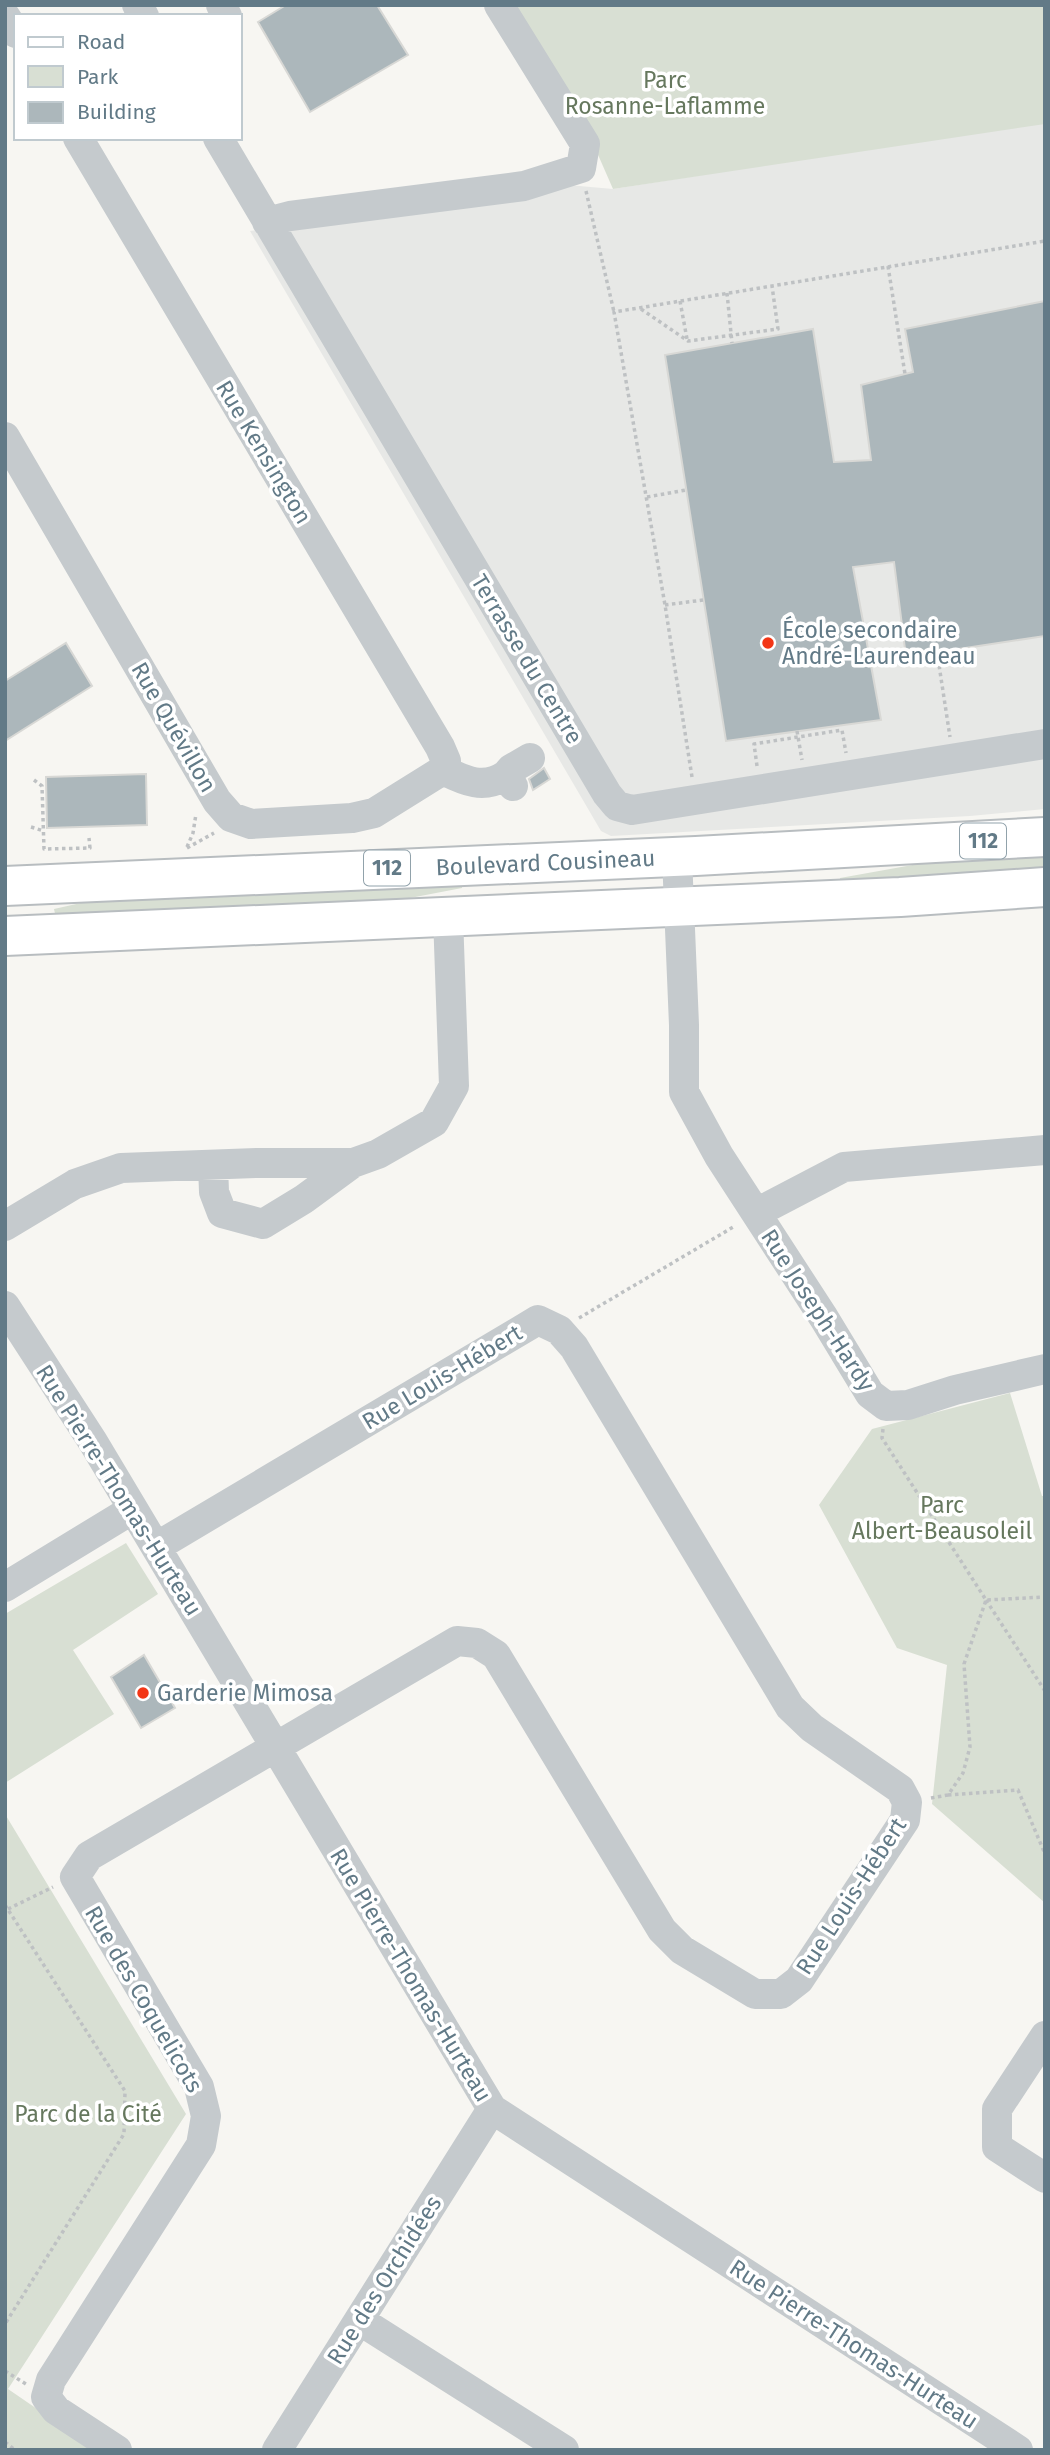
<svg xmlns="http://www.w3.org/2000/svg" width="1050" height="2455" viewBox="0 0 1050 2455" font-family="'Fira Sans',sans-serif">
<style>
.built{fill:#e7e8e6}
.green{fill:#d8dfd3}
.building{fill:#acb7bb;stroke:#d8d8d5;stroke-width:2}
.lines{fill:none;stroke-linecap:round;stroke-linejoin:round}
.major-casing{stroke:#b8bdc0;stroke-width:42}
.path{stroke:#bec1c3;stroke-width:3.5;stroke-dasharray:3.5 3.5;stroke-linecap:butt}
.minor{stroke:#c5cacd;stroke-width:30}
.major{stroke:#fff;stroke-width:38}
.poi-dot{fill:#f33616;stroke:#fff;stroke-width:2.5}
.labels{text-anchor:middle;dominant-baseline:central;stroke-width:7;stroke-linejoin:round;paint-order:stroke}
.shield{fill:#fff;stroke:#91a2ab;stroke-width:2}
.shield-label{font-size:21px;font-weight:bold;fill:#627a87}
.park-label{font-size:23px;fill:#66785e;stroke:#fff}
.street-label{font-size:23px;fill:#627a87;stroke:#fff}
.poi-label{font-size:23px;fill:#627a87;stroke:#fff;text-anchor:start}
</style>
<rect width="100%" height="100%" fill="#f7f6f2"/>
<path class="built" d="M 1045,121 L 1045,809 L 970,816 L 611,836 L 601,831 L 250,231 L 568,185 L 613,189 Z"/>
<path class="green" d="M 510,5 L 1045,5 L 1045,124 L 613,189 L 592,141 Z
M 1045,855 L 1045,871 L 840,882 L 840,878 L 918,864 Z
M 462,883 L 462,888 L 410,898 L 369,903 L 56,918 L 54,909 L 94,900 Z
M 1010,1393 L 1042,1496 L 1045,1496 L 1045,1903 L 932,1804 L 947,1665 L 897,1648 L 819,1505 L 872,1429 Z
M 126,1543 L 158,1594 L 73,1650 L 114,1714 L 5,1783 L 5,1614 Z
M 5,1814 L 186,2114 L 8,2389 L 97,2450 L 5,2450 Z"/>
<path class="building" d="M 286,5 L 377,5 L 408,55 L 310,112 L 258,22 Z
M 1045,301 L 1045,636 L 906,657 L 894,562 L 853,567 L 881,720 L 726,741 L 665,355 L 813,329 L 834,462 L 871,460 L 861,385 L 913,372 L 905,329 Z
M 66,643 L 92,686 L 5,741 L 5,681 Z
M 544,768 L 550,779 L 533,790 L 529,779 Z
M 146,774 L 147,825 L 47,828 L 46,777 Z
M 144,1655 L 175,1708 L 141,1728 L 111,1677 Z"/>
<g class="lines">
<defs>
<g id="major">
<path id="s1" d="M 5,886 L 696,856 L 1045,837"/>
<path d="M 5,936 L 900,897 L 1045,887"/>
</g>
</defs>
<use href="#major" class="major-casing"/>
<path class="path" d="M 586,191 L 614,312
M 888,266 L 905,374
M 727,293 L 732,343
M 680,301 L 687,339
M 641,309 L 688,341 L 778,329 L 772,286
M 647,497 L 686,490
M 665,605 L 703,600
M 937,652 L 950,737
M 797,731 L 802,760
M 757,766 L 754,744 L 842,730 L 846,753
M 692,777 L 665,605 L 614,312 L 1045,241
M 34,780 L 42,786 L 44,849 L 90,848 L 89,838
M 31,827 L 44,831
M 187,847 L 193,833 L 196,814
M 187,848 L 214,833
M 579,1318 L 735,1226
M 883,1429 L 882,1438 L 986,1600 L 1045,1597
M 986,1600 L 1045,1691
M 948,1795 L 1018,1790 L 1045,1854
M 931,1798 L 948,1795 L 963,1773 L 970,1747 L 964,1664 L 986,1600
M 5,1905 L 125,2091 L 124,2134 L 5,2324
M 8,1909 L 53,1887
M 5,2371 L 26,2384
M 5,2442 L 15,2450"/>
<path class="minor" d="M 137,5 L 144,16
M 221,5 L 227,16
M 5,16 L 16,33
M 218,138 L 607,794 L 617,806 L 632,810 L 1045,744
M 267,222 L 290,216 L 524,186 L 581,168 L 585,144 L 499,5
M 5,437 L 217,801 L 231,817 L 251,824 L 352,818 L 374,813 L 443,770 L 446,761 L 440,747 L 78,138
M 443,770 C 465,781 484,790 506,775 L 513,786
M 506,775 L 511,769 L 530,758
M 677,857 L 684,1025 L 684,1092 L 719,1156 L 824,1318 L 870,1394 L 886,1406 L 908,1405 L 955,1390 L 1045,1369
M 213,1165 L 214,1192 L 222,1213 L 263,1224 L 304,1199 L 353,1163
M 756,1213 L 844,1167 L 1045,1150
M 5,1226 L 75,1184 L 121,1168 L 257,1163 L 353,1163 L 378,1154 L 434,1122 L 454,1086 L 448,916
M 5,1306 L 93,1442 L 492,2109 L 1018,2450
M 5,1587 L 133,1509
M 1045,2036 L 997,2109 L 997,2147 L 1045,2178
M 359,2320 L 564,2450
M 117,2450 L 56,2410 L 46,2397 L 51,2380 L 201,2145 L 206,2116 L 199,2087 L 75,1877 L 89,1856 L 457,1641 L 477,1643 L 496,1655 L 662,1930 L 682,1950 L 755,1994 L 781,1994 L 799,1980 L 905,1820 L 907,1802 L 900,1789 L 812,1728 L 790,1707 L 574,1347 L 559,1330 L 538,1320 L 156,1547
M 277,2450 L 492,2109"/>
<use href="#major" class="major"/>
</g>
<g class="poi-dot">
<circle cx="768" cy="643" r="7"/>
<circle cx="143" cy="1693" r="7"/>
</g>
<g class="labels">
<g class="shield">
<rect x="960" y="823.5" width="46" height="35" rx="5"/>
<rect x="364" y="850.5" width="46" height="35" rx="5"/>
</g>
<g class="shield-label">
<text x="983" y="841">112</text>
<text x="387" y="868">112</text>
</g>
<g class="park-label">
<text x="665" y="80">Parc<tspan x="665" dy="26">Rosanne-Laflamme</tspan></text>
<text x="942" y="1505">Parc<tspan x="942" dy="26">Albert-Beausoleil</tspan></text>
<text x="88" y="2114">Parc de la Cité</text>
</g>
<g class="street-label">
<text transform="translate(264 452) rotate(59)">Rue Kensington</text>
<text transform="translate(527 659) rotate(59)">Terrasse du Centre</text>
<text transform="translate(174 727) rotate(60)">Rue Quévillon</text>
<text stroke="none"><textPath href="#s1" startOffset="541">Boulevard Cousineau</textPath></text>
<text transform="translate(818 1310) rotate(57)">Rue Joseph-Hardy</text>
<text transform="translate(442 1377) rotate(-31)">Rue Louis-Hébert</text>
<text transform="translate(119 1490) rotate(58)">Rue Pierre-Thomas-Hurteau</text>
<text transform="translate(851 1896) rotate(-57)">Rue Louis-Hébert</text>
<text transform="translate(411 1975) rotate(59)">Rue Pierre-Thomas-Hurteau</text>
<text transform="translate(144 1999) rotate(60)">Rue des Coquelicots</text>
<text transform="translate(384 2280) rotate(-58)">Rue des Orchidées</text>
<text transform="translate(854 2344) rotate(33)">Rue Pierre-Thomas-Hurteau</text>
</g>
<g class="poi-label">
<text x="782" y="630">École secondaire<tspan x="782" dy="26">André-Laurendeau</tspan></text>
<text x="157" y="1693">Garderie Mimosa</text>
</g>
</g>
<rect width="1050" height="2455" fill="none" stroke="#627a87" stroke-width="14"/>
<rect x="14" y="14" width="228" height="126" fill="#ffffff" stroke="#c0cacf" stroke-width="2"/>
<rect x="28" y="37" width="35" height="10" fill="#ffffff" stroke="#c0cacf" stroke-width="2"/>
<text x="77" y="49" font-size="21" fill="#627a87">Road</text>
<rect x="28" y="66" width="35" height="21" fill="#d8dfd3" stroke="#c0cacf" stroke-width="2"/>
<text x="77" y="84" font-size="21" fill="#627a87">Park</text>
<rect x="28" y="102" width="35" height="21" fill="#acb7bb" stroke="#c0cacf" stroke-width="2"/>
<text x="77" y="119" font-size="21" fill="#627a87">Building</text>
</svg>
